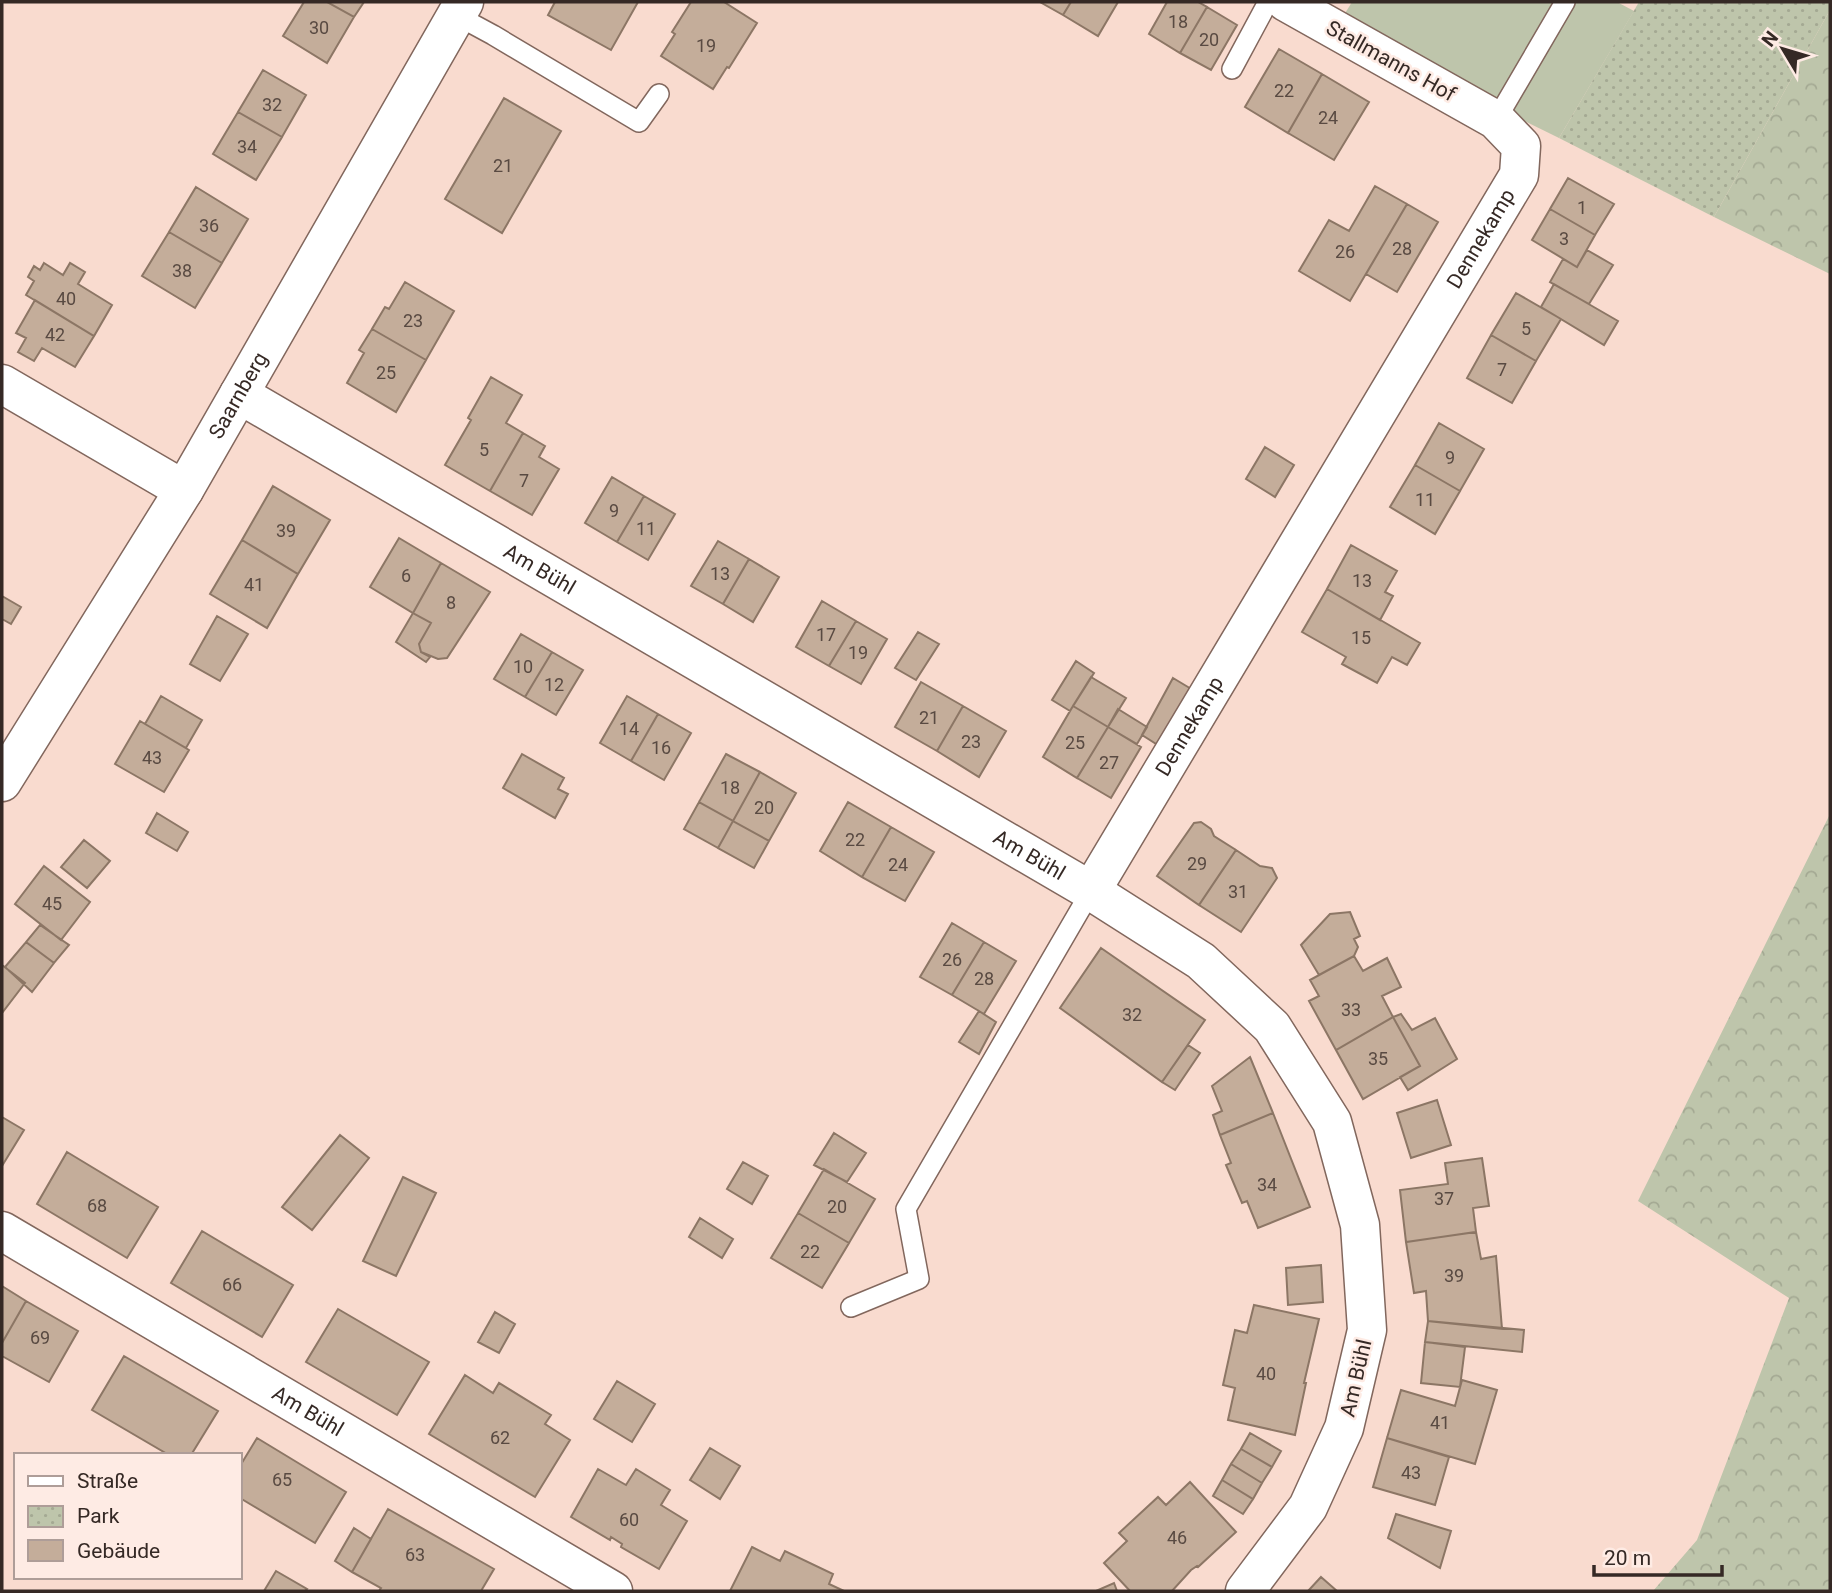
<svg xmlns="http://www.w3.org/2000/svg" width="1832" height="1593" viewBox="0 0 1832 1593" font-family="Roboto,sans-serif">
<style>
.grass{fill:#bec5ab}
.forest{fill:url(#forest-crowns)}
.park{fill:url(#park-dots)}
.building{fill:#c4ad9a;stroke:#8c7665;stroke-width:2}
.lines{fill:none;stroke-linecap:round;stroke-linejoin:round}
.lane-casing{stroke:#82675d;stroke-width:22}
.street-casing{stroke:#82675d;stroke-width:41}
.secondary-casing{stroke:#82675d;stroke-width:41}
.lane{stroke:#fff;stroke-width:19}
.street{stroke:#fff;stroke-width:38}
.secondary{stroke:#fff;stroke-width:38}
.labels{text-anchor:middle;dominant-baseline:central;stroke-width:5;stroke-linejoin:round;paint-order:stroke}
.number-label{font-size:18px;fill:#594a42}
.street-label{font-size:21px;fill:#352925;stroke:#feebe4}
</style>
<defs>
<pattern id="forest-crowns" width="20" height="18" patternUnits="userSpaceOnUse" patternTransform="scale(1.75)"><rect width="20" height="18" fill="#bec5ab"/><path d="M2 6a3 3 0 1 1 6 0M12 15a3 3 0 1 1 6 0" fill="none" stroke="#a4a993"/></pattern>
<pattern id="park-dots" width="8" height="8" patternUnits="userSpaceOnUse" patternTransform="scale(1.75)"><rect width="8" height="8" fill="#bec5ab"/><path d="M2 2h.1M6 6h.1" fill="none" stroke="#a4a993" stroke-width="1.8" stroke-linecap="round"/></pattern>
</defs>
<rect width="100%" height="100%" fill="#f9dbcf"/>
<path class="grass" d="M 1352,2 L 1617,2 L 1634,11 L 1559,138 L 1512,115 L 1344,15 Z"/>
<path class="forest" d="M 1830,10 L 1830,274 L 1714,217 Z
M 1830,814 L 1830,1591 L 1653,1591 L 1697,1540 L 1789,1298 L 1638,1201 Z"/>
<path class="park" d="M 1639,2 L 1830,2 L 1830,10 L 1714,217 L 1559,138 Z"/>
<path class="building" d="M 304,2 L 327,2 L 354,17 L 327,63 L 283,36 Z
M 327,2 L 364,2 L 354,17 Z
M 555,2 L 638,2 L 611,50 L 548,15 Z
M 691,2 L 724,2 L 757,23 L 729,68 L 727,67 L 713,89 L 661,56 L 675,34 L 672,32 Z
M 1040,2 L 1071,2 L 1063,15 Z
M 1071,2 L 1118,2 L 1098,36 L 1063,15 Z
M 1167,2 L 1198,2 L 1207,7 L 1180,53 L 1149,34 Z
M 1207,7 L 1237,25 L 1211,70 L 1180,53 Z
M 1279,49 L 1322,74 L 1288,133 L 1245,107 Z
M 263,70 L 306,95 L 282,137 L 238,112 Z
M 1322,74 L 1369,102 L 1334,160 L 1288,133 Z
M 504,98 L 561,131 L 502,233 L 445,199 Z
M 238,112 L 282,137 L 256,180 L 213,154 Z
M 1568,178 L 1614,204 L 1595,235 L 1550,209 Z
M 1375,186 L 1407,204 L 1350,301 L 1299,271 L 1329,220 L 1349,231 Z
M 196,187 L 248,219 L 222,263 L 169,232 Z
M 1407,204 L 1438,222 L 1397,292 L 1366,274 Z
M 1550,209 L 1595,235 L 1577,267 L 1532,240 Z
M 169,232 L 222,263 L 195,308 L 142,276 Z
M 1587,250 L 1613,265 L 1589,304 L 1550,282 L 1563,259 L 1577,267 Z
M 44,263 L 63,275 L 70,263 L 85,272 L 78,284 L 112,305 L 94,336 L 26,295 L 34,281 L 28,277 L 34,266 L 40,270 Z
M 405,282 L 454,311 L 426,360 L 372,329 L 385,307 L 389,309 Z
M 1554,284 L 1618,321 L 1604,345 L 1541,307 Z
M 1516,293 L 1561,319 L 1536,361 L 1491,335 Z
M 35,300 L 94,336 L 75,367 L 42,348 L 34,361 L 18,352 L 26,338 L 16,333 Z
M 372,329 L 426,360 L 396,412 L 347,383 L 364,353 L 359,350 Z
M 1491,335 L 1536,361 L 1512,403 L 1467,378 Z
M 491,377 L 522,395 L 506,423 L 523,433 L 490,491 L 445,465 L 471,420 L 468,418 Z
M 1439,423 L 1484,449 L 1460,491 L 1415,465 Z
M 523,433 L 545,446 L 539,457 L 559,469 L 532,515 L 490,491 Z
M 1265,447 L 1294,465 L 1275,497 L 1246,479 Z
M 1415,465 L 1460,491 L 1435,534 L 1390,507 Z
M 612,477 L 644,496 L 617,542 L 585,523 Z
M 273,486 L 330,520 L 298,574 L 242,540 Z
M 644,496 L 675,514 L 648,560 L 617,542 Z
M 399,538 L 441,563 L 413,613 L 370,587 Z
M 242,540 L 298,574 L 267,628 L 210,594 Z
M 718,541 L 749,559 L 723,604 L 691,586 Z
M 1351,545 L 1397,571 L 1385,592 L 1393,596 L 1380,620 L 1327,589 Z
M 749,559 L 779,577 L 753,622 L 723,604 Z
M 441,563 L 490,592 L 447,658 L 438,659 L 421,652 L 419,644 L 431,623 L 413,613 Z
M 1327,589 L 1420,643 L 1407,665 L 1392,657 L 1377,683 L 1342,664 L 1346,657 L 1302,632 Z
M 2,596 L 21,607 L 11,624 L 2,619 Z
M 822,601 L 856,621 L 829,666 L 796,647 Z
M 413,613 L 431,623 L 419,644 L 421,652 L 430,657 L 426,662 L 396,642 Z
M 217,616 L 248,634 L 220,681 L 190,664 Z
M 856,621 L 887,639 L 861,684 L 829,666 Z
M 918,632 L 939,644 L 916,680 L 895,668 Z
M 521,634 L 552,652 L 525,697 L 494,679 Z
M 552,652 L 583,670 L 556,715 L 525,697 Z
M 1076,661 L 1094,673 L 1070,711 L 1052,700 Z
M 1091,677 L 1126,698 L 1108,727 L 1073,706 Z
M 1173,678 L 1193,690 L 1161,747 L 1142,735 Z
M 921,682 L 963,706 L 937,751 L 895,727 Z
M 161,696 L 202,720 L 186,748 L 145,724 Z
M 627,696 L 658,714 L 631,761 L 600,743 Z
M 963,706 L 1006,731 L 979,777 L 937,751 Z
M 1073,706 L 1108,727 L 1077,778 L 1043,757 Z
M 1118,709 L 1147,727 L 1137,744 L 1108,727 Z
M 658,714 L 691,733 L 664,780 L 631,761 Z
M 140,721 L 189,750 L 164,792 L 115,764 Z
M 1108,727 L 1141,747 L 1111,798 L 1077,778 Z
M 522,754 L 564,778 L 558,789 L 568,794 L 555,818 L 503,788 Z
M 726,754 L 760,772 L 733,821 L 699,802 Z
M 760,772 L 796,793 L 769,841 L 733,821 Z
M 699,802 L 733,821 L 718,848 L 684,829 Z
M 848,802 L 891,827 L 862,877 L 820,851 Z
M 157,813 L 188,832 L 177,851 L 146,833 Z
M 733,821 L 769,841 L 754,868 L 718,848 Z
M 1201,822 L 1211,829 L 1214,836 L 1236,850 L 1199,905 L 1157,876 L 1194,823 Z
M 891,827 L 934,852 L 905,901 L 862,877 Z
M 84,840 L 110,861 L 87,888 L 61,867 Z
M 1236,850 L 1260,866 L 1272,868 L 1277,878 L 1241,932 L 1199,905 Z
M 44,866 L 90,902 L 61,940 L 15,904 Z
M 1350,912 L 1360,936 L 1354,939 L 1358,947 L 1354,956 L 1319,975 L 1301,945 L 1330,914 Z
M 952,923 L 984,942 L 952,995 L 920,977 Z
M 40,925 L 69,945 L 54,963 L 26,942 Z
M 26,942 L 54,963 L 32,992 L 5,967 Z
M 984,942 L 1016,961 L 984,1014 L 952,995 Z
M 1101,948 L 1205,1020 L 1162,1082 L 1060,1008 Z
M 1354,956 L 1363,971 L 1387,958 L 1401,987 L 1382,996 L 1393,1017 L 1336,1050 L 1309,1001 L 1319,996 L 1310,980 Z
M 2,965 L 25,983 L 2,1013 Z
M 979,1011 L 996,1022 L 979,1054 L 959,1042 Z
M 1401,1014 L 1412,1030 L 1435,1018 L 1457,1059 L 1408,1090 L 1400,1077 L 1420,1066 L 1393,1017 Z
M 1393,1017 L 1420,1066 L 1363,1099 L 1336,1050 Z
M 1188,1045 L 1200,1053 L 1175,1090 L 1162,1082 Z
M 1250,1057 L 1273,1113 L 1220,1135 L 1213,1115 L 1222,1111 L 1212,1086 Z
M 1437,1100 L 1451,1145 L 1411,1158 L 1397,1113 Z
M 1273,1113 L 1310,1207 L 1258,1228 L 1247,1201 L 1242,1203 L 1226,1165 L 1231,1163 L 1220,1135 Z
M 2,1117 L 24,1130 L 2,1166 Z
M 834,1133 L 866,1153 L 847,1182 L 814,1165 Z
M 340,1135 L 369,1158 L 312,1230 L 282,1207 Z
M 67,1152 L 158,1207 L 127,1258 L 37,1204 Z
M 1482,1158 L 1489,1206 L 1473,1208 L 1476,1232 L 1406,1242 L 1400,1190 L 1448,1184 L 1445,1163 Z
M 743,1162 L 768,1176 L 752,1204 L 727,1189 Z
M 824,1169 L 875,1199 L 849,1243 L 798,1213 Z
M 403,1177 L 436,1193 L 396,1276 L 363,1261 Z
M 798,1213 L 849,1243 L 822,1288 L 771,1258 Z
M 700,1218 L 733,1239 L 722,1258 L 689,1237 Z
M 202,1231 L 293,1285 L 262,1337 L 171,1283 Z
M 1476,1232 L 1481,1259 L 1496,1256 L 1502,1329 L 1428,1321 L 1426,1291 L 1414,1293 L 1406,1242 Z
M 1321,1265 L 1323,1302 L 1288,1305 L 1286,1268 Z
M 2,1286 L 26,1301 L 2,1343 Z
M 26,1301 L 78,1331 L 49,1382 L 2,1356 L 2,1343 Z
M 1254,1305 L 1319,1319 L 1304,1383 L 1306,1383 L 1295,1435 L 1228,1420 L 1235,1388 L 1223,1385 L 1235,1330 L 1247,1333 Z
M 338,1309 L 429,1362 L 397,1415 L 306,1362 Z
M 495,1312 L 515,1324 L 499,1353 L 478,1342 Z
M 1428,1321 L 1524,1330 L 1522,1352 L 1425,1342 Z
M 1425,1342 L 1465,1347 L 1460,1387 L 1421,1383 Z
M 124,1356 L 218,1411 L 191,1455 L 169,1455 L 92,1410 Z
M 465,1375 L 493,1393 L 499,1383 L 551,1415 L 545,1424 L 570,1440 L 535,1497 L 429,1434 Z
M 1462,1380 L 1497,1390 L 1475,1464 L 1387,1438 L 1401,1390 L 1455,1406 Z
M 617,1381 L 655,1404 L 632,1442 L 594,1419 Z
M 1250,1433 L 1281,1451 L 1272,1467 L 1241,1449 Z
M 257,1438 L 346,1492 L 315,1543 L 240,1498 L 240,1466 Z
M 1387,1438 L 1449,1457 L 1435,1505 L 1373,1487 Z
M 710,1448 L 740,1466 L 720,1499 L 690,1480 Z
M 1241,1449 L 1272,1467 L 1262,1483 L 1231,1464 Z
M 1231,1464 L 1262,1483 L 1253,1499 L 1222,1480 Z
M 598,1469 L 626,1485 L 636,1469 L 670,1490 L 661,1505 L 687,1521 L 659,1569 L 621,1547 L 622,1544 L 611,1537 L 610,1540 L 571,1517 Z
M 1222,1480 L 1253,1499 L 1243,1514 L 1213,1496 Z
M 1190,1482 L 1236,1532 L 1198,1567 L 1197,1566 L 1191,1570 L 1172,1591 L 1130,1591 L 1104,1563 L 1127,1541 L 1119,1533 L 1158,1497 L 1166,1505 Z
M 388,1509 L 494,1569 L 481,1591 L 379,1591 L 381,1588 L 352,1572 Z
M 1396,1514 L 1451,1531 L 1440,1568 L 1388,1538 Z
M 354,1528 L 371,1539 L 352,1572 L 335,1561 Z
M 752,1547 L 780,1561 L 785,1551 L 833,1574 L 829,1584 L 844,1591 L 730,1591 Z
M 276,1571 L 307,1589 L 305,1591 L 264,1591 Z
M 1321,1577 L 1337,1591 L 1308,1591 Z
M 1114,1583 L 1117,1591 L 1096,1591 Z"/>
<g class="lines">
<defs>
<path id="lane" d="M 456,15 L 493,35 L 639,122 L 659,94
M 1232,69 L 1268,2
M 1496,120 L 1565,2
M 851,1307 L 919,1279 L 906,1209 L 1091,891"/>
<g id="street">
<path d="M 2,384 L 184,490"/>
<path id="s1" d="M 239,394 L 1091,891 L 1201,961 L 1272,1027 L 1332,1122 L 1360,1225 L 1367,1330 L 1344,1428 L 1308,1507 L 1245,1591"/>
<path id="s2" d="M 1091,891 L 1519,175 L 1521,146 L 1496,120 L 1286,2"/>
<path id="s3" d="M 2,1231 L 613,1591"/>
</g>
<g id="secondary">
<path id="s4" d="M 2,782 L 184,490 L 464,2"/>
</g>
</defs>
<use href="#lane" class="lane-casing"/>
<use href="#street" class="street-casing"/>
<use href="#secondary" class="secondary-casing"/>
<use href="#lane" class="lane"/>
<use href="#street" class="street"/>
<use href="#secondary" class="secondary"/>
</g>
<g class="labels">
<g class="number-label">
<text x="1178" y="21">18</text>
<text x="319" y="27">30</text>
<text x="1209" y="39">20</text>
<text x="706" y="45">19</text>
<text x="1284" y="90">22</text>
<text x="272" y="104">32</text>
<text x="1328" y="117">24</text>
<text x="247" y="146">34</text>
<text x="503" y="165">21</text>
<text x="1582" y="207">1</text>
<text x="209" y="225">36</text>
<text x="1564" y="238">3</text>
<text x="1402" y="248">28</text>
<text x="1345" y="251">26</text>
<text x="182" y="270">38</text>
<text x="66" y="298">40</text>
<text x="413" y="320">23</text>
<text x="1526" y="328">5</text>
<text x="55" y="334">42</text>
<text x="1502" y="369">7</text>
<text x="386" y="372">25</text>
<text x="484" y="449">5</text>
<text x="1450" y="457">9</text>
<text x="524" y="480">7</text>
<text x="1425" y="499">11</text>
<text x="614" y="510">9</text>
<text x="646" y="528">11</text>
<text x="286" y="530">39</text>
<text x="720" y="573">13</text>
<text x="406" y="575">6</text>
<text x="1362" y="580">13</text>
<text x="254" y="584">41</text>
<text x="451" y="602">8</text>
<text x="826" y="634">17</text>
<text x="1361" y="637">15</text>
<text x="858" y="652">19</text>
<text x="523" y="666">10</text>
<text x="554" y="684">12</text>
<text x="929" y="717">21</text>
<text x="629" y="728">14</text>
<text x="971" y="741">23</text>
<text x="1075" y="742">25</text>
<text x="661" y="747">16</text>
<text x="152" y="757">43</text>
<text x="1109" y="762">27</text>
<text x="730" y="787">18</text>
<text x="764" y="807">20</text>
<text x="855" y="839">22</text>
<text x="1197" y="863">29</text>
<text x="898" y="864">24</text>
<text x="1238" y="891">31</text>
<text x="52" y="903">45</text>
<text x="952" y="959">26</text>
<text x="984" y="978">28</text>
<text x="1351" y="1009">33</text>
<text x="1132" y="1014">32</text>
<text x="1378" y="1058">35</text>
<text x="1267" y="1184">34</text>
<text x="1444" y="1198">37</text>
<text x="97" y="1205">68</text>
<text x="837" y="1206">20</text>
<text x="810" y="1251">22</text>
<text x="1454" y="1275">39</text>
<text x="232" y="1284">66</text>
<text x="40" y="1337">69</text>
<text x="1266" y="1373">40</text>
<text x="1440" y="1422">41</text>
<text x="500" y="1437">62</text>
<text x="1411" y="1472">43</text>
<text x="282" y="1479">65</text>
<text x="629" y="1519">60</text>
<text x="1177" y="1537">46</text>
<text x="415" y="1554">63</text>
</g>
<g class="street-label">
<text transform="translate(1391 61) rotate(29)">Stallmanns Hof</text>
<text stroke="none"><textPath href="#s2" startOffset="760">Dennekamp</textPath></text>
<text stroke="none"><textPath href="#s4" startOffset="453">Saarnberg</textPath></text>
<text stroke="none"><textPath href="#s1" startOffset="348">Am Bühl</textPath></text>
<text stroke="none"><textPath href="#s2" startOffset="192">Dennekamp</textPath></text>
<text stroke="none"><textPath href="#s1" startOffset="915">Am Bühl</textPath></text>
<text transform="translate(1356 1378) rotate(-77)">Am Bühl</text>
<text stroke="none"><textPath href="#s3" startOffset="355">Am Bühl</textPath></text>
</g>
</g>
<rect width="1832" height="1593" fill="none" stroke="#352925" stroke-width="7"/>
<rect x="14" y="1453" width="228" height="126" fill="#feebe4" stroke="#ae9d98" stroke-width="2"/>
<rect x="28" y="1476" width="35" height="10" fill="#ffffff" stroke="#ae9d98" stroke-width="2"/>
<text x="77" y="1488" font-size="21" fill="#352925">Straße</text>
<rect x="28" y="1506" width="35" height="21" fill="url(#park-dots)" stroke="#ae9d98" stroke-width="2"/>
<text x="77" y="1523" font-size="21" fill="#352925">Park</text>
<rect x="28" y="1540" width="35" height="21" fill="#c4ad9a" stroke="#ae9d98" stroke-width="2"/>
<text x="77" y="1558" font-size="21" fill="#352925">Gebäude</text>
<g transform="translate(1783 49) rotate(308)" stroke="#feebe4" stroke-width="5" paint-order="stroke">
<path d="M0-5L12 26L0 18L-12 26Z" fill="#352925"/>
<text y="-10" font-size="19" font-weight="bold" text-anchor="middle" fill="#352925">N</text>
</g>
<path d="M1594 1565v10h128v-10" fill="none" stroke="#352925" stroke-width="3.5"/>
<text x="1604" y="1565" font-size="21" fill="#352925" stroke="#feebe4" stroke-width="5" paint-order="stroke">20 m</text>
</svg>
